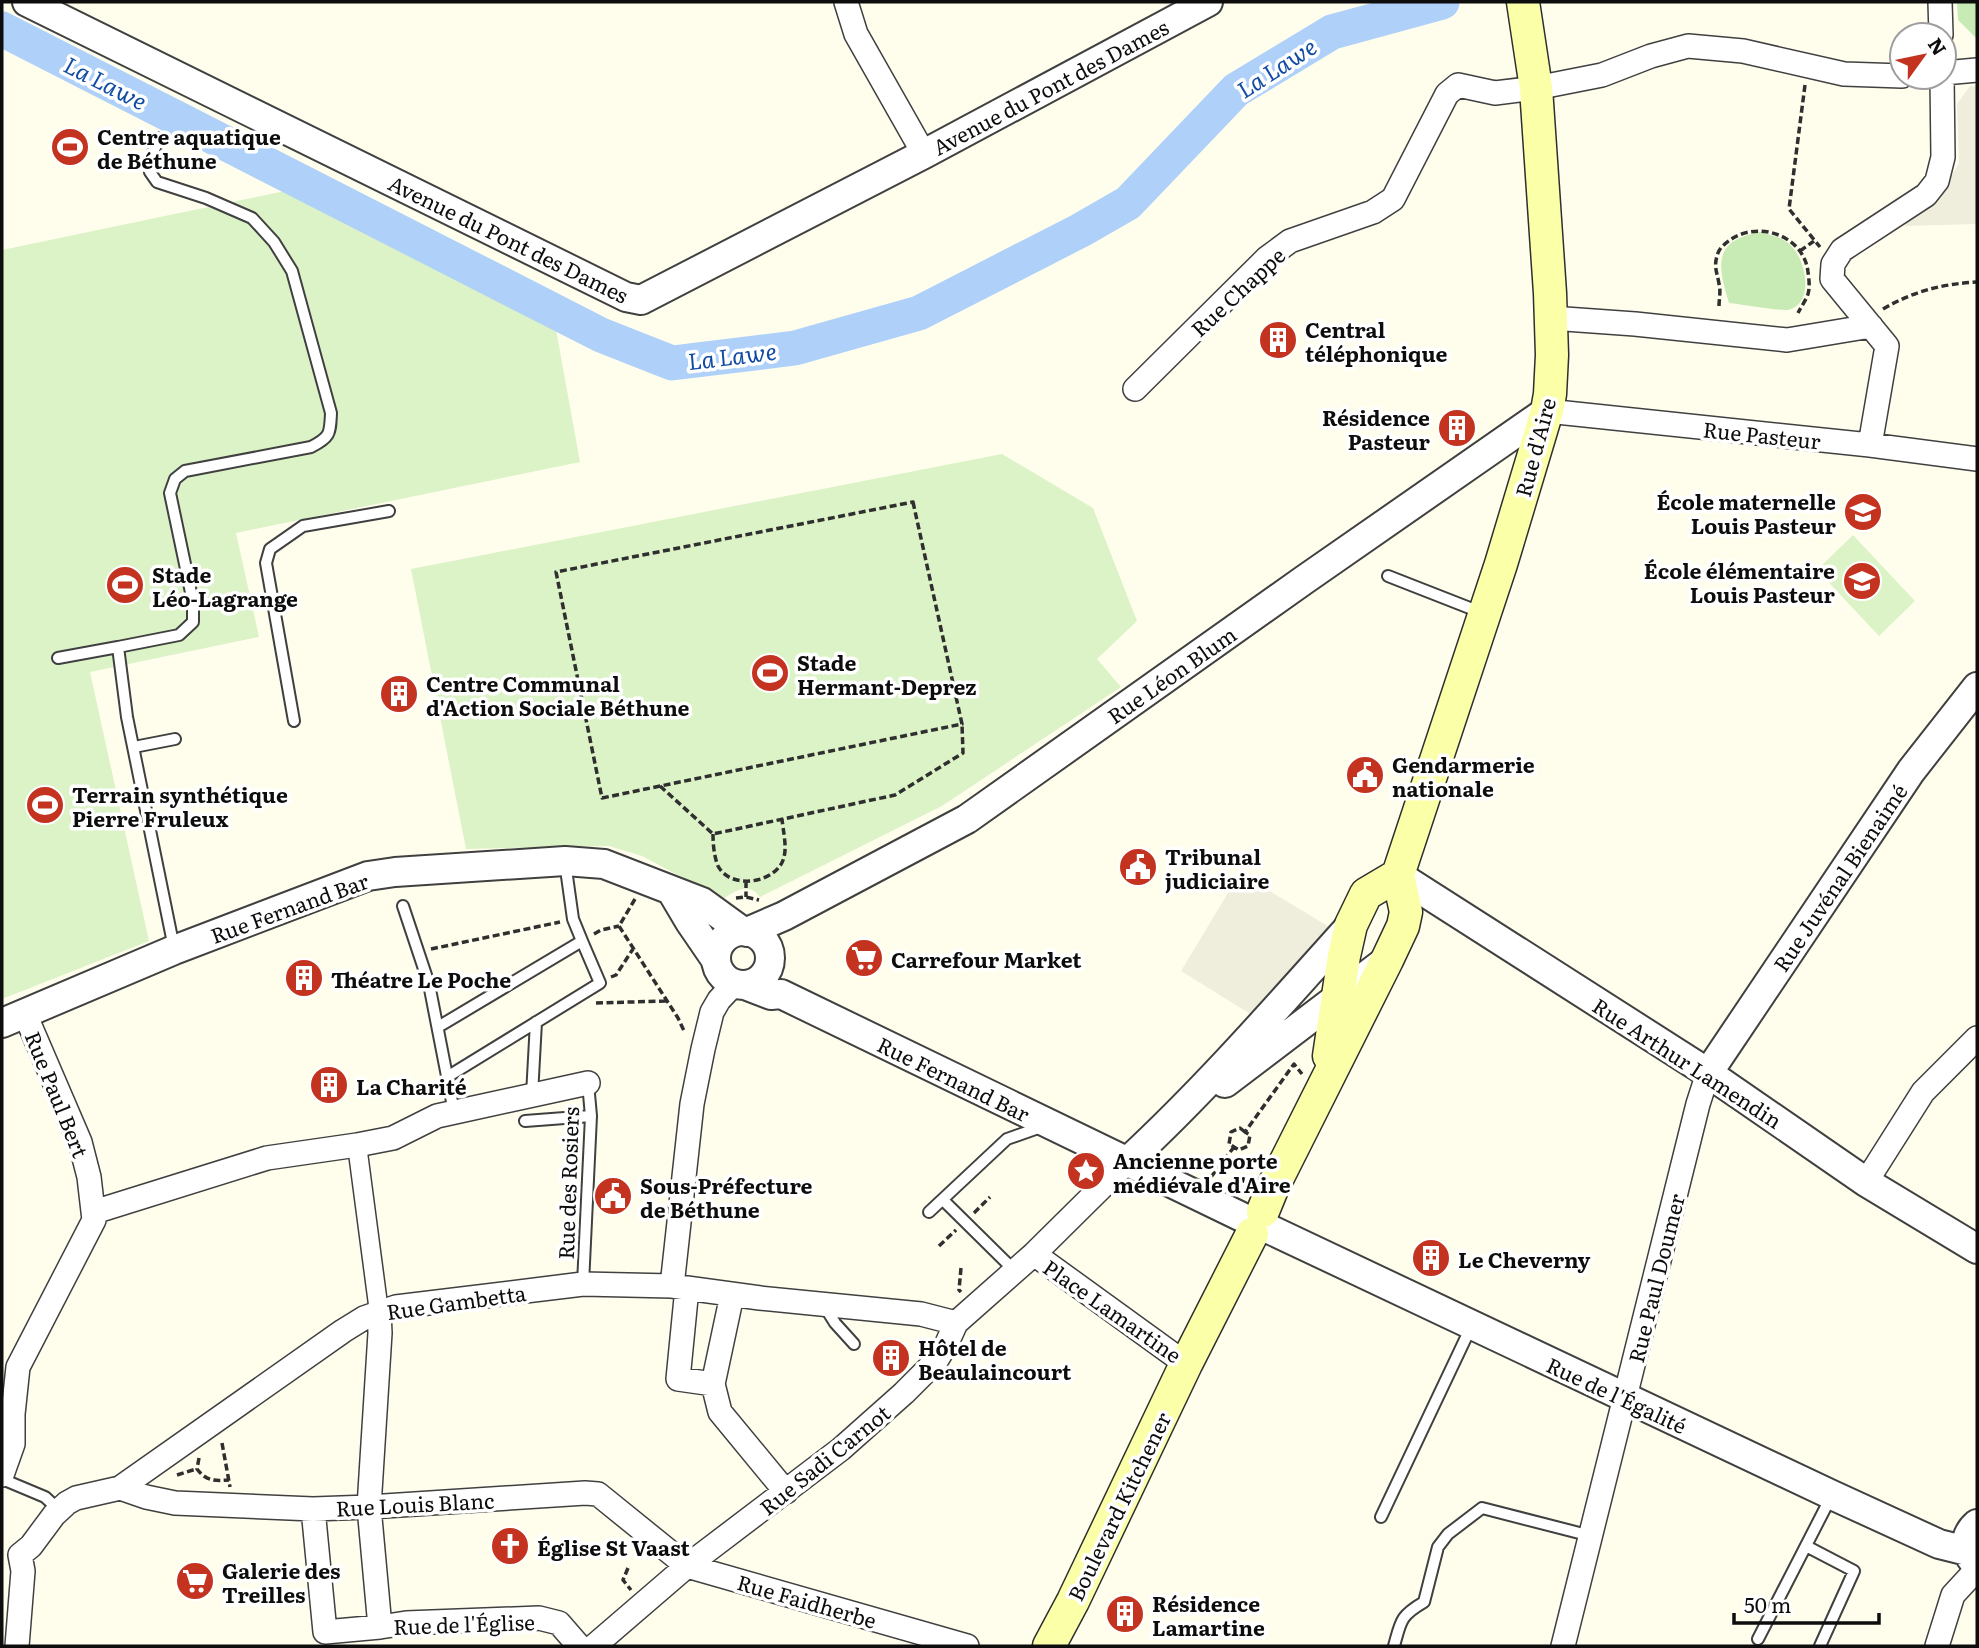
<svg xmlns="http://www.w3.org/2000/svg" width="1979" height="1648" viewBox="0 0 1979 1648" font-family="Literata,serif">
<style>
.green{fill:#c8ebb5}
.pitch{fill:#dcf2c7}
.plaza{fill:#efeddc}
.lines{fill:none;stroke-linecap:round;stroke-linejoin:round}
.river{stroke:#afd1f9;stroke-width:35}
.service-casing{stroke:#404040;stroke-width:14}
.pedestrian-casing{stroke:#404040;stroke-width:21}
.minor-casing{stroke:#404040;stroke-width:26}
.tertiary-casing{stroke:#404040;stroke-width:32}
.secondary-casing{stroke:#2f2f2f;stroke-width:35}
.path{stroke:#2f2f2f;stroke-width:3.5;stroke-dasharray:7 3.5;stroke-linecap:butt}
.service{stroke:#fff;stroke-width:10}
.pedestrian{stroke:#fff;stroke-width:18}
.minor{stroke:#fff;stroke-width:23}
.tertiary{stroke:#fff;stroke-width:28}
.secondary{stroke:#faffa8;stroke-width:32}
.labels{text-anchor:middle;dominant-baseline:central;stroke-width:7;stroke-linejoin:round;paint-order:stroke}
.street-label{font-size:21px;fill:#0d0d0d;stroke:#fff}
.poi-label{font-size:21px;font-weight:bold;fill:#0d0d0d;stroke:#fff;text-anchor:start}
.water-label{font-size:23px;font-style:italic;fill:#114ba4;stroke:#fff}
</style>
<rect width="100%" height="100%" fill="#fffeed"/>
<path class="green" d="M 1957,2 L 1977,2 L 1977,39 L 1958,20 Z
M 1761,232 C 1770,235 1780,237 1787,242 C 1806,255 1816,304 1788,310 C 1779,311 1740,304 1729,303 C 1717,264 1713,240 1761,232 Z"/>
<path class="pitch" d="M 299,188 L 395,240 L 553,313 L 580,462 L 236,533 L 259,637 L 90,672 L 149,941 L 2,999 L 2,250 Z
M 1002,454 L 1093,508 L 1137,621 L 1097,659 L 1121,687 L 942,806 L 760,897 C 749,882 736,890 723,899 L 642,856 L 609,846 L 466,849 L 411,569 Z
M 1853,535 L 1915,601 L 1879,636 L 1817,570 Z"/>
<path class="plaza" d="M 1970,86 L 1977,86 L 1977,224 L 1905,226 L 1910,214 L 1947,184 L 1959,163 L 1957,104 Z
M 1240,873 L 1331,928 L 1252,1015 L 1181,971 Z"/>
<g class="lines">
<path class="river" d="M 2,29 L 601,335 L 672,363 L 795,348 L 919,313 L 1081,230 L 1128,203 L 1236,90 L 1332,32 L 1442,2"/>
<defs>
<path id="service" d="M 159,138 L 149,162 L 150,172 L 157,182 L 206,198 L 252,218 L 274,242 L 292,271 L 331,413 C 330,433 331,437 311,447 L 185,471 L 175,479 L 170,493 L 193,602 L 193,622 L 179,635 L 118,647 L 127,717 L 174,948
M 1388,576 L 1480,612
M 58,658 L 118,647
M 294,721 L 266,563 L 270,549 L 303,526 L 389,511
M 134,747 L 175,739
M 565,862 L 573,919 L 582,941
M 403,906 L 429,984 L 454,1112
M 438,1027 L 582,941 L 600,983 L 447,1077
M 532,1095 L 536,1022
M 525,1121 L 591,1116
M 943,1200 L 1015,1271
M 929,1212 L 1007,1139 L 1044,1126
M 583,1284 L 591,1116 L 588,1083
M 825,1307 L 835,1323 L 854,1344
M 2,1479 L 45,1497 L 59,1510
M 1381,1517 L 1471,1327
M 1806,1546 L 1854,1571 L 1820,1646
M 1758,1639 L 1832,1495
M 1394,1646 C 1401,1621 1400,1616 1424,1602 L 1438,1547 L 1448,1534 L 1482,1508 L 1591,1536"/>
<path id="pedestrian" d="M 357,1145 L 379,1312"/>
<path id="minor" d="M 846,2 L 856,34 L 924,154
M 1940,2 L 1941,35
M 1944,73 L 1977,70
M 1551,318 L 1635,324 L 1787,340 L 1871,326
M 1135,389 L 1267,258 L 1290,241 L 1373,212 L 1393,199 L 1447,94 L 1458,85 L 1495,93 L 1536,88 L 1602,75 L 1651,56 L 1688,46 L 1743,51 L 1844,74 L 1902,76
M 1547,411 L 1870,445 L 1977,459
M 1870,445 L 1887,346 L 1832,279 L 1833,264 L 1842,250 L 1926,195 L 1937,181 L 1943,157 L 1942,77
M 1866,1182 L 1923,1092 L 1977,1038
M 94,1212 L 267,1158 L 357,1145 L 393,1138 L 437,1116 L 588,1083
M 1034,1254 L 1186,1364
M 672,1286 L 692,1104 L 703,1049 L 712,1012 L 719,1000 L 734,984
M 687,1288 L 678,1379 L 713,1384 L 732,1295
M 713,1384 L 720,1412 L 786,1492
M 2,1475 L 13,1444 L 13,1414 L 18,1367 L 94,1220 L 89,1177 L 80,1142 L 25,1014
M 120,1488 L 146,1497 L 175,1503 L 313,1509 L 369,1507 L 585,1493 L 598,1494 L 687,1566 L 967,1646
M 313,1509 L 325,1632 L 380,1627 L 369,1507 L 380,1333 L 379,1312
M 20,1555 L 31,1546 L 54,1515 L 67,1503 L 76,1498 L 120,1488 L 343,1331 L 364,1318 L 396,1307 L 583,1284 L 672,1286 L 760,1298 L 921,1314 L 956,1323
M 380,1627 L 406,1623 L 539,1618 L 559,1623 L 579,1646
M 17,1646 L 23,1571 L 20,1555
M 594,1646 L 687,1566 L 841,1449 L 904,1393 L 936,1361 L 947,1343 L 956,1323 L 1034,1254 L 1127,1162
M 1563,1646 L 1698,1104 L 1708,1073
M 1937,1646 L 1953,1595 L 1977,1569"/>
<path id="tertiary" d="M 27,2 L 626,297 L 641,300 L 924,154 L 1208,2
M 1398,875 L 1708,1073 L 1866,1182 L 1977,1249
M 671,890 L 690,922 L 716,960
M716 958a27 27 0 1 1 54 0a27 27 0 1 1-54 0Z
M 747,932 L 784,916 L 967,819 L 1304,580 L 1547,411
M 745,985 L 771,995 L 781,994 L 1246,1219
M 2,1023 L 174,950 L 368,876 L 395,872 L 565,861 L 604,864 L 702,902 L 742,931
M 1708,1073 L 1911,771 L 1977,687
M 1225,1083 L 1387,960
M 1127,1162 C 1207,1088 1279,1005 1351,925
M 1269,1229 L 1832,1495 L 1939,1544 L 1967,1551
M 1977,1524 C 1963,1536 1964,1553 1977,1565"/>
<path id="secondary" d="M 1398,875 L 1501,564 L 1547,411 L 1550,394 L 1552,355 L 1550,293 L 1536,88 L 1523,2
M 1329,1056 L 1344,956 L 1351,925 L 1366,894 L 1398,875
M 1263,1211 L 1272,1189 L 1387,960 L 1403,926 L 1406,912 L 1398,875
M 1049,1646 L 1073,1601 L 1186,1364 L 1252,1234"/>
</defs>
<use href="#service" class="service-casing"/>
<use href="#pedestrian" class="pedestrian-casing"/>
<use href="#minor" class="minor-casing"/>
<use href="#tertiary" class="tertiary-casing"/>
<use href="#secondary" class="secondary-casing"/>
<path class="path" d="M 1805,85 L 1789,209 L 1820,247
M 1800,251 L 1814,241
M 1719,306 C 1719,299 1721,291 1719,284 C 1717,271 1713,267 1718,253 C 1720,247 1727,242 1733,238 C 1762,221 1804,237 1808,272 C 1809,279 1810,287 1808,294 C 1806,300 1801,307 1798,313
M 1883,309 C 1914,291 1942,284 1977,282
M 913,502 L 962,724 L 602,798 L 556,572 Z
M 660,786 L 713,834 L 895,795 L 963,753 L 962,724
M 713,834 C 713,844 714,856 718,866 C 731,891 778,883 784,857 C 787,846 783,830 782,819
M 746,881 L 746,897
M 736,898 L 746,897 L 759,900
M 635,899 L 619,926 L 678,1018 L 685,1033
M 594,934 L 601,930 L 619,926
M 431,949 L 560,922
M 611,977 L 616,975 L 633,949
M 596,1003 L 667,1001
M 1245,1132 L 1240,1128 L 1231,1132 L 1229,1144 L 1239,1150 L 1248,1146 L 1250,1135 L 1245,1132 L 1294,1064 L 1302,1074
M 1211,1177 L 1234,1147
M 974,1213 L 990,1197
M 939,1246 L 956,1230
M 961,1268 L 959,1290 L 961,1292
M 222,1443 L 230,1487
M 199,1458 L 197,1469 C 206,1481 214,1481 229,1480
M 177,1475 L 196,1469
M 628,1568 L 623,1580 L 631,1590"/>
<use href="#service" class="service"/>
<use href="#pedestrian" class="pedestrian"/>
<use href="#minor" class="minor"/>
<use href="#tertiary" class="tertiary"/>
<use href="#secondary" class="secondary"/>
</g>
<defs>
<symbol id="stadium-disc" viewBox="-11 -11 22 22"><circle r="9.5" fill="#c3331f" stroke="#fff"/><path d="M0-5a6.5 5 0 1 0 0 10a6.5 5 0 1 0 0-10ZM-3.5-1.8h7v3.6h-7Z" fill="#fff"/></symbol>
<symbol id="building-disc" viewBox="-11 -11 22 22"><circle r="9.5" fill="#c3331f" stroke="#fff"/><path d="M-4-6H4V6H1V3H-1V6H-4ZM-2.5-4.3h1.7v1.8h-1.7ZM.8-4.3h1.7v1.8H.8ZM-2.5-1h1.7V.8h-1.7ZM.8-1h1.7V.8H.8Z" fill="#fff"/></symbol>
<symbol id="school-disc" viewBox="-11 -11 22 22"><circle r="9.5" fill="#c3331f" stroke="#fff"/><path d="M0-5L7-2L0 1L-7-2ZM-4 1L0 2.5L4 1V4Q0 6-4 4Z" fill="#fff"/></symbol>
<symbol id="civic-disc" viewBox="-11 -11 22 22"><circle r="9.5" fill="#c3331f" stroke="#fff"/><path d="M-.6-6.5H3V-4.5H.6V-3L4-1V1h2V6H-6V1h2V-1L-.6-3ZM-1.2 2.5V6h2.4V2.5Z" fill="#fff"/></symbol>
<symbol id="supermarket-disc" viewBox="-11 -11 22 22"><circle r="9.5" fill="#c3331f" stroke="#fff"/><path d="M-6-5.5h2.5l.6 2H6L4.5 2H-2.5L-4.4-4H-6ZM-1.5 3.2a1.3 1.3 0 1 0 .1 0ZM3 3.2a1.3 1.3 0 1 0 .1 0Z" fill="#fff"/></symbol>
<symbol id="sight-disc" viewBox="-11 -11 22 22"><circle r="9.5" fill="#c3331f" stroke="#fff"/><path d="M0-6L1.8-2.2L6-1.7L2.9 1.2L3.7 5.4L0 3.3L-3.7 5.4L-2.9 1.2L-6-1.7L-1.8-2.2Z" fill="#fff"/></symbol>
<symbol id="church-disc" viewBox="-11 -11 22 22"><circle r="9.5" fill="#c3331f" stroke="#fff"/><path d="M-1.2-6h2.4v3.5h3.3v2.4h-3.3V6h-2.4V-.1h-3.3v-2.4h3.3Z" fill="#fff"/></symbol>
</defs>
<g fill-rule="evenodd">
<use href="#stadium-disc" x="48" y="125" width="44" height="44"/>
<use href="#building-disc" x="1256" y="318" width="44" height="44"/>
<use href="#building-disc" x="1435" y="406" width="44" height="44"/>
<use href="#school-disc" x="1841" y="490" width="44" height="44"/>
<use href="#school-disc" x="1840" y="559" width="44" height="44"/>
<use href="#stadium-disc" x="103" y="563" width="44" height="44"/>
<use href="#stadium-disc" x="748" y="651" width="44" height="44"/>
<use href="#building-disc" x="377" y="672" width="44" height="44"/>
<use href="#civic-disc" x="1343" y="753" width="44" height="44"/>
<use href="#stadium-disc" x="23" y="783" width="44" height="44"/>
<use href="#civic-disc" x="1116" y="845" width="44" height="44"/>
<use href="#supermarket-disc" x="842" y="936" width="44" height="44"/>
<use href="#building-disc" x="282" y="956" width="44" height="44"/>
<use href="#building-disc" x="307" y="1063" width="44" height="44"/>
<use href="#sight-disc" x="1064" y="1149" width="44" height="44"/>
<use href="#civic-disc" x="591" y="1174" width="44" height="44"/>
<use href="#building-disc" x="1409" y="1236" width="44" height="44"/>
<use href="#building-disc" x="869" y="1336" width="44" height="44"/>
<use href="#church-disc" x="488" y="1524" width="44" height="44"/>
<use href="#supermarket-disc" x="173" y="1559" width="44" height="44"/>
<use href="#building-disc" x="1103" y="1592" width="44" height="44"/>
</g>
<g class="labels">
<g class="street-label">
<text transform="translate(1050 86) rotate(-28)">Avenue du Pont des Dames</text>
<text transform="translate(509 238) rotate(26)">Avenue du Pont des Dames</text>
<text transform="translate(1237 291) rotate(-43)">Rue Chappe</text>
<text transform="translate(1762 434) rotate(6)">Rue Pasteur</text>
<text transform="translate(1534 447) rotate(-75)">Rue d'Aire</text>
<text transform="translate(1171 674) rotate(-35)">Rue Léon Blum</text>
<text transform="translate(1839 877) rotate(-56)">Rue Juvénal Bienaimé</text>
<text transform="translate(289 907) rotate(-20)">Rue Fernand Bar</text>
<text transform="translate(1688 1062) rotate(33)">Rue Arthur Lamendin</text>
<text transform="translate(954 1078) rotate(26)">Rue Fernand Bar</text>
<text transform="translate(58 1094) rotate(68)">Rue Paul Bert</text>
<text transform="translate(567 1183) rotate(-88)">Rue des Rosiers</text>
<text transform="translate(1655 1278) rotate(-76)">Rue Paul Doumer</text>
<text transform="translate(456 1301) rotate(-8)">Rue Gambetta</text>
<text transform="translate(1113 1310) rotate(35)">Place Lamartine</text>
<text transform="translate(1617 1394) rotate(25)">Rue de l'Égalité</text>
<text transform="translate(824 1459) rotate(-39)">Rue Sadi Carnot</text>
<text transform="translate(415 1503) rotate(-3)">Rue Louis Blanc</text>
<text transform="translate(1118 1506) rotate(-64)">Boulevard Kitchener</text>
<text transform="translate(807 1600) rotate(16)">Rue Faidherbe</text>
<text transform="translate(464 1623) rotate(-2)">Rue de l'Église</text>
</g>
<g class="poi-label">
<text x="97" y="135">Centre aquatique<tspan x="97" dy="24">de Béthune</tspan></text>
<text x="1305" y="328">Central<tspan x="1305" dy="24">téléphonique</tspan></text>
<text x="1430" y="416" text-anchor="end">Résidence<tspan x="1430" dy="24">Pasteur</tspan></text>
<text x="1836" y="500" text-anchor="end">École maternelle<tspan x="1836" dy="24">Louis Pasteur</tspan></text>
<text x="1835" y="569" text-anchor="end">École élémentaire<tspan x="1835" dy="24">Louis Pasteur</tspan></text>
<text x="152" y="573">Stade<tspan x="152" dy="24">Léo-Lagrange</tspan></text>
<text x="797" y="661">Stade<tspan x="797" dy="24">Hermant-Deprez</tspan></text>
<text x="426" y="682">Centre Communal<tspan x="426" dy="24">d'Action Sociale Béthune</tspan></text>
<text x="1392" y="763">Gendarmerie<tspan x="1392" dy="24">nationale</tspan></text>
<text x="72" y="793">Terrain synthétique<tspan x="72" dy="24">Pierre Fruleux</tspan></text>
<text x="1165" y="855">Tribunal<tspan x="1165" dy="24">judiciaire</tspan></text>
<text x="891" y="958">Carrefour Market</text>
<text x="331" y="978">Théatre Le Poche</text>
<text x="356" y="1085">La Charité</text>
<text x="1113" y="1159">Ancienne porte<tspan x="1113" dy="24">médiévale d'Aire</tspan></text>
<text x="640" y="1184">Sous-Préfecture<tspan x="640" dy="24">de Béthune</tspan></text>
<text x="1458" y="1258">Le Cheverny</text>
<text x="918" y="1346">Hôtel de<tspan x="918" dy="24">Beaulaincourt</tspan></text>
<text x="537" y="1546">Église St Vaast</text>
<text x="222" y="1569">Galerie des<tspan x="222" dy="24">Treilles</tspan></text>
<text x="1152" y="1602">Résidence<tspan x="1152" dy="24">Lamartine</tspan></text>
</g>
<g class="water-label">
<text transform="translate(1276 67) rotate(-33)">La Lawe</text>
<text transform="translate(106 82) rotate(27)">La Lawe</text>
<text transform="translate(732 355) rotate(-7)">La Lawe</text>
</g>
</g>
<rect width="1979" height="1648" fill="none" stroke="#0d0d0d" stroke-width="7"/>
<g transform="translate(1923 56) rotate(57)"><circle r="33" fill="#ffffff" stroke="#9e9e9e" stroke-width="2"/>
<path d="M0-5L12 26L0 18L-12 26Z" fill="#c3331f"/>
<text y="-10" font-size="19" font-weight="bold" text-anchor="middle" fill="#0d0d0d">N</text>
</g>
<path d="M1734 1613v10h145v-10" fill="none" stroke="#0d0d0d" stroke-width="3.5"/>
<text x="1744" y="1613" font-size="21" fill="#0d0d0d" stroke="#ffffff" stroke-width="5" paint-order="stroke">50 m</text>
</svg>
